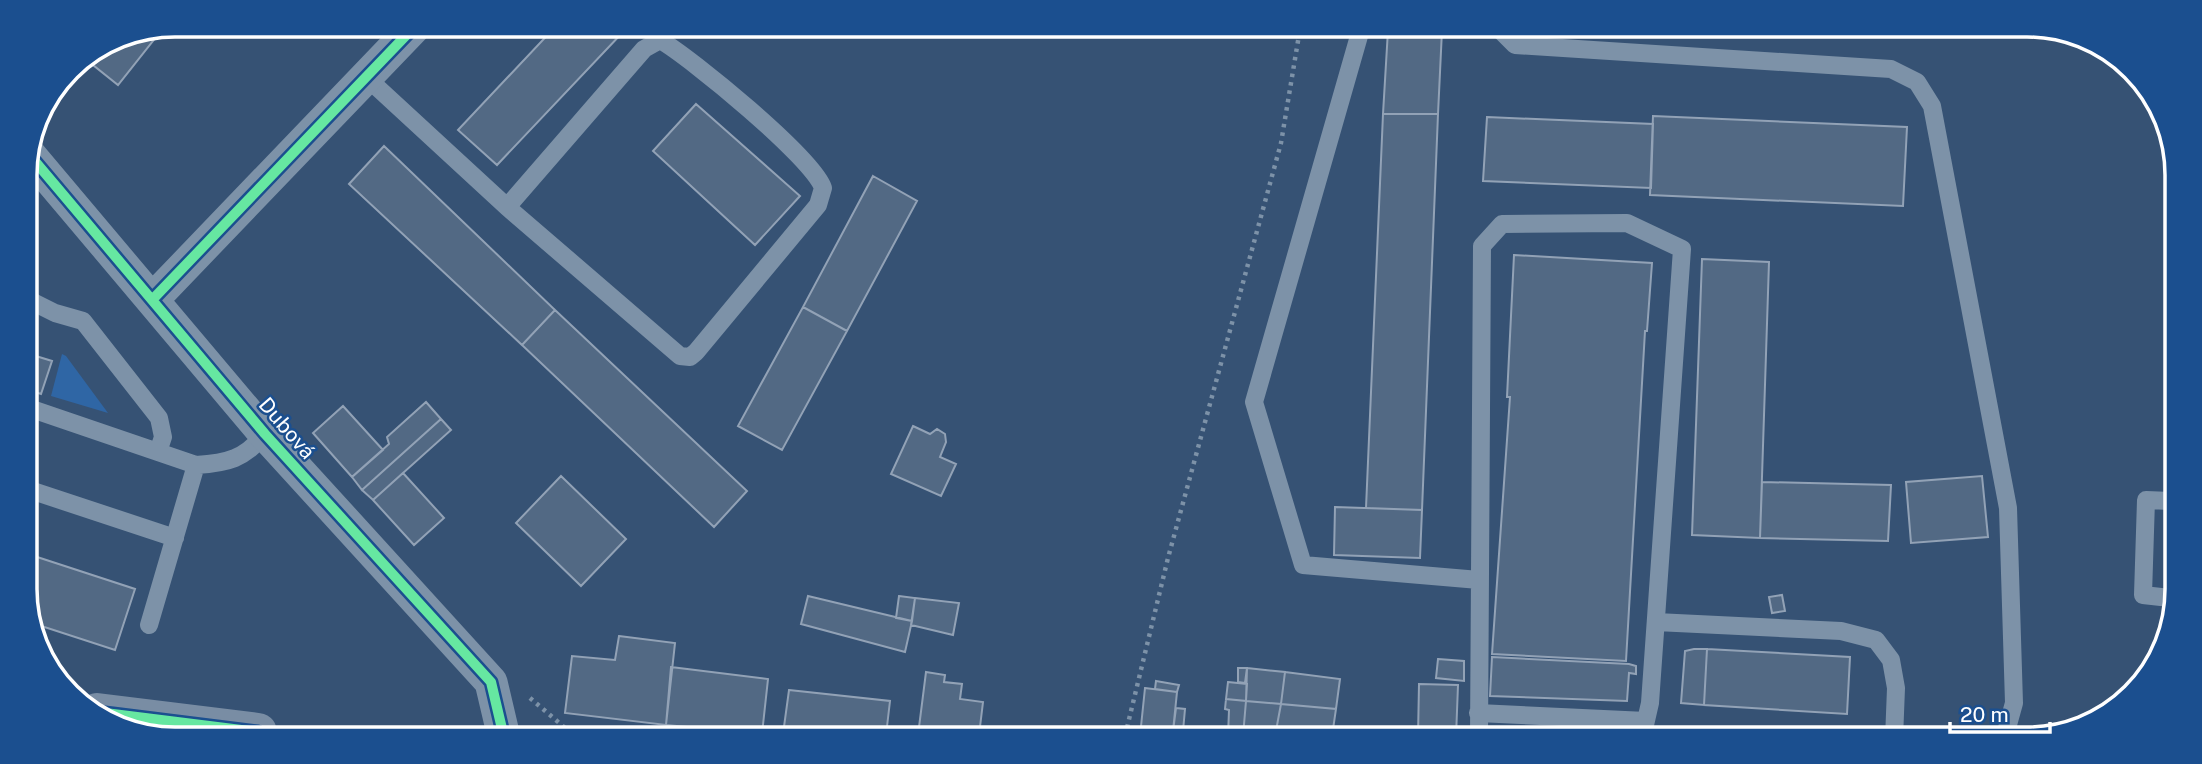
<svg xmlns="http://www.w3.org/2000/svg" width="2202" height="764" viewBox="0 0 2202 764" font-family="'Public Sans',sans-serif">
<style>
.green{fill:#2f66a5}
.building{fill:#526984;stroke:#92a2b6;stroke-width:2}
.lines{fill:none;stroke-linecap:round;stroke-linejoin:round}
.path{stroke:#7d92a8;stroke-width:4.5;stroke-dasharray:3.5 5;stroke-linecap:butt}
.lane{stroke:#7d92a8;stroke-width:18}
.street{stroke:#7d92a8;stroke-width:33}
.secondary{stroke:#798da4;stroke-width:38}
.cycleway-casing{stroke:#1b4f8f;stroke-width:15}
.cycleway{stroke:#66e7a1;stroke-width:10}
.labels{text-anchor:middle;dominant-baseline:central;stroke-width:5;stroke-linejoin:round;paint-order:stroke}
.street-label{font-size:21px;fill:#fff;stroke:#1b4f8f}
.rim{fill:none;stroke:#fff;stroke-width:3.5}
</style>
<rect width="100%" height="100%" fill="#365274"/>
<path class="green" d="M 62,354 L 66,356 L 108,413 L 51,396 Z"/>
<path class="building" d="M 556,26 L 616,26 L 623,32 L 497,165 L 458,130 Z
M 156,28 L 160,32 L 118,85 L 83,57 L 118,36 Z
M 1388,30 L 1442,30 L 1438,114 L 1383,114 Z
M 696,104 L 800,196 L 755,245 L 653,151 Z
M 1383,114 L 1438,114 L 1422,510 L 1366,508 Z
M 1653,116 L 1907,127 L 1903,206 L 1650,195 Z
M 1487,117 L 1653,124 L 1651,188 L 1483,181 Z
M 384,146 L 555,310 L 522,345 L 349,184 Z
M 873,176 L 917,201 L 847,331 L 803,307 Z
M 1514,255 L 1652,263 L 1647,331 L 1645,331 L 1626,661 L 1492,654 L 1510,397 L 1507,397 Z
M 1702,259 L 1769,262 L 1760,538 L 1692,535 Z
M 803,307 L 847,331 L 782,450 L 738,426 Z
M 555,310 L 747,491 L 714,527 L 522,345 Z
M 26,353 L 52,361 L 41,394 L 26,389 Z
M 426,402 L 441,419 L 362,490 L 352,477 L 389,444 L 387,437 Z
M 343,406 L 383,450 L 352,477 L 313,433 Z
M 441,419 L 451,430 L 373,500 L 362,490 Z
M 913,426 L 930,434 L 937,429 L 945,434 L 946,442 L 940,457 L 956,464 L 941,496 L 891,474 Z
M 403,473 L 444,518 L 414,545 L 373,500 Z
M 561,476 L 626,539 L 581,586 L 516,523 Z
M 1982,476 L 1988,537 L 1911,543 L 1906,482 Z
M 1762,482 L 1891,485 L 1888,541 L 1760,538 Z
M 1335,507 L 1422,510 L 1420,558 L 1334,555 Z
M 28,554 L 135,589 L 115,650 L 29,622 Z
M 1782,595 L 1785,611 L 1772,613 L 1769,597 Z
M 808,596 L 912,621 L 905,652 L 801,624 Z
M 899,596 L 915,598 L 912,621 L 896,618 Z
M 915,598 L 959,603 L 953,635 L 911,625 Z
M 619,636 L 675,643 L 666,725 L 565,713 L 572,656 L 615,660 Z
M 1694,649 L 1707,649 L 1704,705 L 1681,703 L 1685,651 Z
M 1707,649 L 1850,657 L 1847,714 L 1704,705 Z
M 1492,657 L 1629,664 L 1636,666 L 1636,674 L 1629,673 L 1627,701 L 1490,696 Z
M 1438,659 L 1464,661 L 1464,681 L 1436,678 Z
M 671,667 L 768,679 L 762,734 L 666,725 Z
M 1238,668 L 1247,668 L 1245,683 L 1238,682 Z
M 1247,668 L 1285,672 L 1281,704 L 1246,701 Z
M 926,672 L 945,675 L 944,682 L 962,684 L 960,699 L 983,702 L 979,735 L 918,735 Z
M 1285,672 L 1340,679 L 1336,709 L 1281,704 Z
M 1156,681 L 1179,685 L 1177,692 L 1155,689 Z
M 1228,682 L 1247,684 L 1246,701 L 1226,699 Z
M 1419,684 L 1458,685 L 1456,737 L 1418,737 Z
M 1145,688 L 1177,692 L 1173,731 L 1189,732 L 1189,736 L 1140,736 Z
M 789,690 L 890,701 L 886,735 L 783,734 Z
M 1226,699 L 1246,701 L 1243,736 L 1228,736 L 1229,710 L 1225,709 Z
M 1246,701 L 1281,704 L 1275,736 L 1243,736 Z
M 1281,704 L 1336,709 L 1332,736 L 1275,736 Z
M 1176,708 L 1185,709 L 1183,731 L 1173,731 Z
M 1521,732 L 1600,736 L 1600,737 L 1520,737 Z"/>
<g class="lines">
<path class="path" d="M 530,698 L 571,733
M 1125,736 L 1168,558 L 1281,143 L 1300,29"/>
<path class="lane" d="M 1361,29 L 1254,402 L 1303,565 L 1479,580
M 1500,30 L 1515,45 L 1891,69 L 1917,82 L 1932,106 L 2008,508 L 2014,703 L 2004,739
M 366,77 L 507,207 L 680,356 L 690,357 L 696,352 L 818,205 L 823,188 C 813,158 690,57 660,40 L 644,49 L 507,207
M 26,294 L 33,302 L 55,313 L 83,321 L 159,418 L 163,437 L 158,452
M 26,407 L 196,465 C 228,463 244,459 265,434
M 27,489 L 175,538
M 2170,598 L 2143,595 L 2146,500 L 2171,501
M 1656,622 L 1841,631 L 1876,640 L 1891,660 L 1896,688 L 1894,739
M 149,625 L 196,465
M 1478,713 L 1646,721
M 1479,737 L 1482,246 L 1502,224 L 1627,223 L 1682,249 L 1650,703 L 1642,738"/>
<path class="street" d="M 28,153 L 265,434 L 491,682 L 503,733
M 153,299 L 416,25"/>
<path class="secondary" d="M 97,712 L 258,732"/>
<defs>
<path id="cycleway" d="M 28,153 L 265,434 L 491,682 L 503,733
M 153,299 L 416,25
M 97,712 L 258,732"/>
</defs>
<use href="#cycleway" class="cycleway-casing"/>
<use href="#cycleway" class="cycleway"/>
</g>
<g class="labels">
<g class="street-label">
<text transform="translate(287 428) rotate(49)">Dubová</text>
</g>
</g>
<path d="M0 0H2202V764H0ZM175 37H2027A138 138 0 0 1 2165 175V589A138 138 0 0 1 2027 727H175A138 138 0 0 1 37 589V175A138 138 0 0 1 175 37Z" fill="#1b4f8f" fill-rule="evenodd"/>
<path class="rim" d="M175 37H2027A138 138 0 0 1 2165 175V589A138 138 0 0 1 2027 727H175A138 138 0 0 1 37 589V175A138 138 0 0 1 175 37Z"/>
<path d="M1950 722v10h100v-10" fill="none" stroke="#ffffff" stroke-width="3.5"/>
<text x="1960" y="722" font-size="21" fill="#ffffff" stroke="#1b4f8f" stroke-width="5" paint-order="stroke">20 m</text>
</svg>
